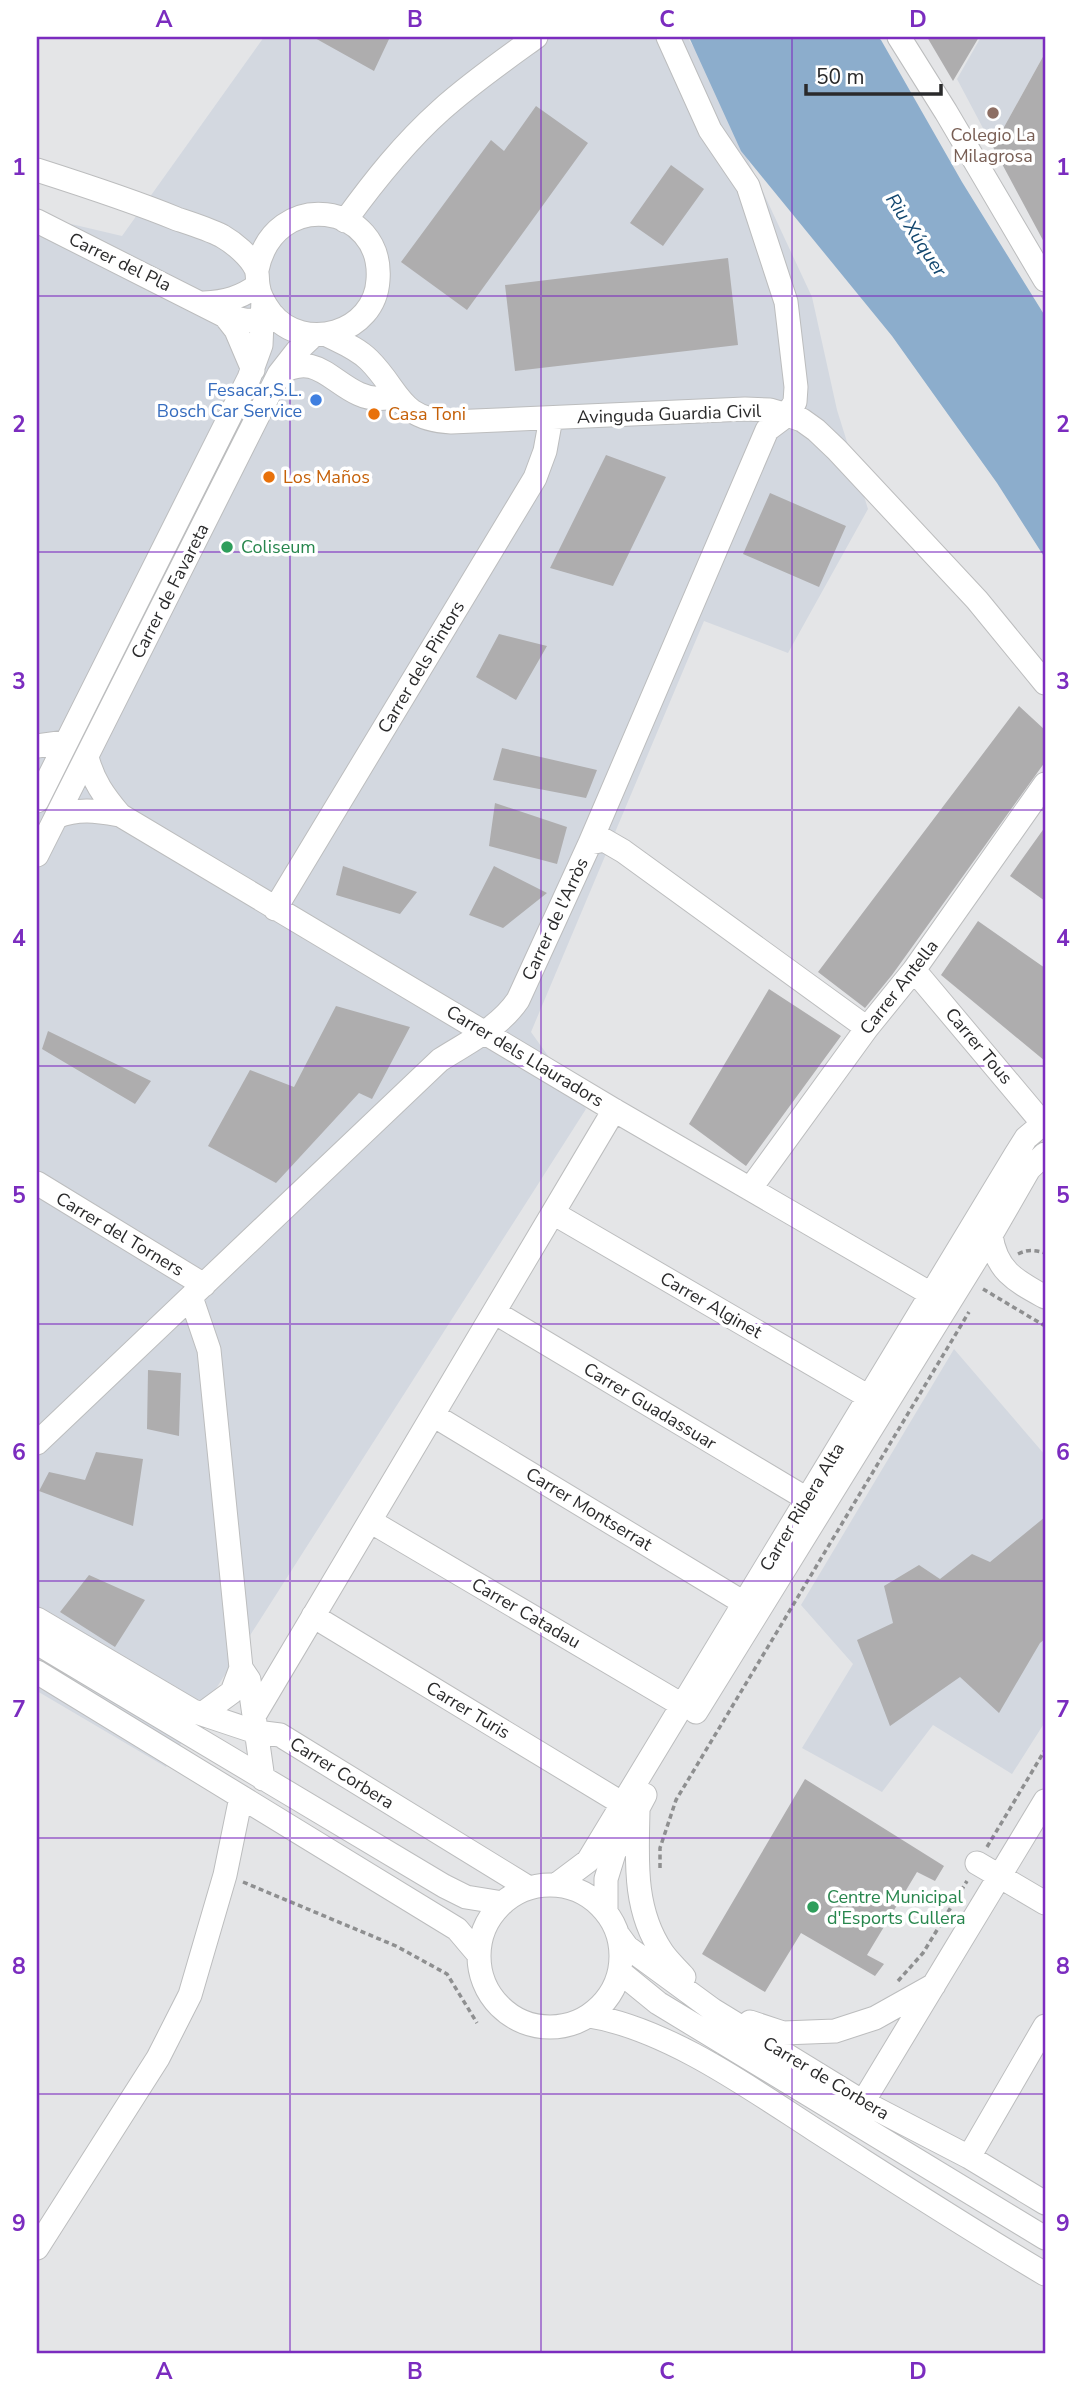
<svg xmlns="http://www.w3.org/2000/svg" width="1082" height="2390" viewBox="0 0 1082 2390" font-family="'Nunito Sans',sans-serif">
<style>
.built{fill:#d3d8e0}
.water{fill:#8cadcc}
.building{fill:#aeadae}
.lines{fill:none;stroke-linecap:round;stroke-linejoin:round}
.minor-casing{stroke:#bcbdbe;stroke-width:25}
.path{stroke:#8e8f90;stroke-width:3.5;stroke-dasharray:5 3.5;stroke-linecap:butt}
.minor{stroke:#fff;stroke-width:23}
.grid{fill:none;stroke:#7b2cbf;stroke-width:2;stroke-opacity:0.55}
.education-dot{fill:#8d6e63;stroke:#fff;stroke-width:2.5}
.shop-dot{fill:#3f7fe0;stroke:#fff;stroke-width:2.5}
.food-dot{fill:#e8710a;stroke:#fff;stroke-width:2.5}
.leisure-dot{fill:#2e9e5b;stroke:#fff;stroke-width:2.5}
.labels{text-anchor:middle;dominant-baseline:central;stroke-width:7;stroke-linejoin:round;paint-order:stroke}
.education-label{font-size:18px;fill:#785e54;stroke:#fff}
.street-label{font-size:18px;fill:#2a2a2b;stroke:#fff}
.shop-label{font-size:18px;fill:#366cbe;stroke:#fff;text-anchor:end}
.food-label{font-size:18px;fill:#c56008;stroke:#fff;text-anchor:start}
.leisure-label{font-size:18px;fill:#27864d;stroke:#fff;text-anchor:start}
.water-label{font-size:19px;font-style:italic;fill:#11466e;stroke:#fff}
.neatline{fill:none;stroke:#7b2cbf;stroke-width:2.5}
.grid-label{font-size:23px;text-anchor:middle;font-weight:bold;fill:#7b2cbf}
</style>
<rect width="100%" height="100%" fill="#e4e5e7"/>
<path class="built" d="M 264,37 L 687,37 L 700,57 L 812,297 L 837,410 L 868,509 L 788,653 L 704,621 L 531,1032 L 586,1109 L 166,1767 L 37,1691 L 37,216 L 122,236 Z
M 981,37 L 1045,37 L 1045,53 L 993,147 L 957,79 Z
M 954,1349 L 1045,1455 L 1045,1722 L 1012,1774 L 933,1725 L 882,1792 L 802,1748 L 853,1664 L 801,1605 Z"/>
<path class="water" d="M 689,37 L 878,37 L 881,40 L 962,182 L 1045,316 L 1045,558 L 997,483 L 892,336 L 741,151 Z"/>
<path class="building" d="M 313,37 L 390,37 L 374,71 Z
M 927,37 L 979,37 L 953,81 Z
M 1045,53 L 1045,244 L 993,147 Z
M 536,106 L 588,143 L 467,310 L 401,262 L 491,140 L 504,151 Z
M 671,165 L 704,189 L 663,246 L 630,223 Z
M 728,258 L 738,345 L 515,371 L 505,285 Z
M 606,455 L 666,477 L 613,586 L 550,568 Z
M 770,493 L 846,526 L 819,587 L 743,554 Z
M 499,634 L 547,646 L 516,700 L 476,677 Z
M 1019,706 L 1045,730 L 1045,762 L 892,975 L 865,1008 L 818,972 Z
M 502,748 L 597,770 L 586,798 L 493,780 Z
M 495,803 L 567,827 L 557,864 L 489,846 Z
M 1045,827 L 1045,901 L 1010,876 Z
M 343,866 L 417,892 L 400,914 L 336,895 Z
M 494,866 L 547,893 L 503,928 L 469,915 Z
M 978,921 L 1045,968 L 1045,1061 L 941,975 Z
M 769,989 L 841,1036 L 746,1166 L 689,1124 Z
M 336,1006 L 410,1027 L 372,1099 L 359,1093 L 276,1183 L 208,1146 L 250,1070 L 294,1087 Z
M 48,1031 L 151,1081 L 135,1104 L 42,1049 Z
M 148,1370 L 181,1373 L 179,1436 L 147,1429 Z
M 96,1452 L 143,1459 L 133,1526 L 39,1491 L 49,1472 L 85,1480 Z
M 1045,1517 L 1045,1639 L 1040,1643 L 999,1713 L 960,1677 L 890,1726 L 857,1640 L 893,1623 L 884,1586 L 919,1565 L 940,1579 L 972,1554 L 990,1562 Z
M 89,1575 L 145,1600 L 115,1647 L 60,1612 Z
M 805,1779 L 944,1866 L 935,1881 L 917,1872 L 867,1955 L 884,1964 L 875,1976 L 801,1933 L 765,1992 L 702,1954 Z"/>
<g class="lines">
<defs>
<path id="minor" d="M 899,37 L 946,112 L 1045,280
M 37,170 C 84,185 131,200 177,219 C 192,224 208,229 222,236 C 234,243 250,256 256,269 C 258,274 257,279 258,285 C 259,295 265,305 271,313 C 304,354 375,333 378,280 C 384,203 274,186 257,270
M 37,221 L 225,316 L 245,320 L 263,321
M 345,221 C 374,181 404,143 441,110 C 471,83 504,60 536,37
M 204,303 C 225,302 241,298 258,285
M 225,316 L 236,330 L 253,370
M 327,335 C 341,342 357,348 369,360 C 401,392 398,419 451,422 L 745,409 L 770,410 L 787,415 L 802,420 L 816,430 L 837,450 L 977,600 L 1045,683
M 279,374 C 314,351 330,381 359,394 C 372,400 384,399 397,397
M 37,746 L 66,742
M 37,801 L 249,378 L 261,345 L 263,300
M 120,815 L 614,1110 L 931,1294
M 56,817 C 79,808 96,811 120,815 C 104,796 93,781 87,757
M 590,843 L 604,840 L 623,851 L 867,1028
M 37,855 L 279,374 L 297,351 L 314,335
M 275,909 L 535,478 L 545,451 L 551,418
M 914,970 L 1045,1126
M 37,1183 L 204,1285
M 750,1189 L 867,1028 L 914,970 L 1045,784
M 553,1213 L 869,1397
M 991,1235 C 996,1271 1016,1281 1045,1297
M 191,1297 L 209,1350 L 241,1668 L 249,1680 L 263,1779
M 494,1312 L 807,1499
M 433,1415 L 744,1603
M 37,1443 L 440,1060 C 468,1042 499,1028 518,1000 L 590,843 L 767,430 L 787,415 L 795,402 L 796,387 L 786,302 L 748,186 L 710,130 L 668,37
M 370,1521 L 682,1705
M 313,1616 L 623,1804
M 37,1619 L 193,1711 L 256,1732 L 280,1735 L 529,1888
M 37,1643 L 444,1886 L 466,1897 L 503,1903
M 37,1672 L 457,1929 L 479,1955
M 696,1712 L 991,1235 L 1029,1169 L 1045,1154
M 202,1714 L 232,1692 L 241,1668
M 254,1716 L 614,1110
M 638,1811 C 637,1859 633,1909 662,1952 C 668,1961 677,1969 684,1977
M 977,1863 L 1045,1903
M479 1956a71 71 0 1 1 142 0a71 71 0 1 1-142 0Z
M 556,1885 L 588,1861 L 1016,1154 L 1026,1138 L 1045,1122
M 606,1912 L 606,1879 L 614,1853 L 645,1795
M 619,1936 L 627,1947 L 713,2010 L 863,2102 L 969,2157 L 1045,2203
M 620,1972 L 658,2003 L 1045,2238
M 589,2016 C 666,2028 750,2088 815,2130 C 892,2179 967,2228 1045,2274
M 750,2022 L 783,2033 L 835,2031 L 875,2018 L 934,1985
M 863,2102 L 1045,1801
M 969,2157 L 1045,2026
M 37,2248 L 158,2058 L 190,1995 L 225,1875 L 241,1797"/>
</defs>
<use href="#minor" class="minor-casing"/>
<path class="path" d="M 1018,1254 C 1028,1249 1035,1250 1045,1253
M 983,1289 L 1045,1326
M 987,1847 L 1045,1750
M 660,1868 L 660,1848 L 676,1800 L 969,1312
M 243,1882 L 396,1946 L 447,1974 L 477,2023
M 898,1981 L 923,1953 L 967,1881"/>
<use href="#minor" class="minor"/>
</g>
<path class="grid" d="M 290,37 L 290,2353M 541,37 L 541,2353M 792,37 L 792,2353M 37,296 L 1045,296M 37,552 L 1045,552M 37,810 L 1045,810M 37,1066 L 1045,1066M 37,1324 L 1045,1324M 37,1581 L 1045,1581M 37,1838 L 1045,1838M 37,2094 L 1045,2094"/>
<circle class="education-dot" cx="993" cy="113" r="7"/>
<circle class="shop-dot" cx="316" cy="400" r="7"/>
<g class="food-dot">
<circle cx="374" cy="414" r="7"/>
<circle cx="269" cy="477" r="7"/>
</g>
<g class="leisure-dot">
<circle cx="227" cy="547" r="7"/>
<circle cx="813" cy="1907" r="7"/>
</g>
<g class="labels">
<g class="education-label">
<text x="993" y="135">Colegio La<tspan x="993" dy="21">Milagrosa</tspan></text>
</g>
<g class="street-label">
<text transform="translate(120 262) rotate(26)">Carrer del Pla</text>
<text transform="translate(669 414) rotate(-2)">Avinguda Guardia Civil</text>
<text transform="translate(170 591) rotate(-63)">Carrer de Favareta</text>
<text transform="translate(421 667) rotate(-59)">Carrer dels Pintors</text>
<text transform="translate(555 919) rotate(-65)">Carrer de l'Arròs</text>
<text transform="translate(899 987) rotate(-52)">Carrer Antella</text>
<text transform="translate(979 1046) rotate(50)">Carrer Tous</text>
<text transform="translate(525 1056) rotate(31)">Carrer dels Llauradors</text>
<text transform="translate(120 1234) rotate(31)">Carrer del Torners</text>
<text transform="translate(711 1305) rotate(30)">Carrer Alginet</text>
<text transform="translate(650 1406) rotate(31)">Carrer Guadassuar</text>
<text transform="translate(802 1507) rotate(-59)">Carrer Ribera Alta</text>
<text transform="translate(589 1509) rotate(31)">Carrer Montserrat</text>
<text transform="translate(526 1613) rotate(30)">Carrer Catadau</text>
<text transform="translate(468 1710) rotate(31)">Carrer Turis</text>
<text transform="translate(342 1773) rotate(32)">Carrer Corbera</text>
<text transform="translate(826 2078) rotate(31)">Carrer de Corbera</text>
</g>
<g class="shop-label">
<text x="302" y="390">Fesacar,S.L.<tspan x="302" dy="21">Bosch Car Service</tspan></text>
</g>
<g class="food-label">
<text x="388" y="414">Casa Toni</text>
<text x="283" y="477">Los Maños</text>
</g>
<g class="leisure-label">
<text x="241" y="547">Coliseum</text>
<text x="827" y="1897">Centre Municipal<tspan x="827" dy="21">d'Esports Cullera</tspan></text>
</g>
<g class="water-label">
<text transform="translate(916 235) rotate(57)">Riu Xúquer</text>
</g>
</g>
<rect width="1082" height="2390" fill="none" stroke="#ffffff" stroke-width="77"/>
<path d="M806 84v10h135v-10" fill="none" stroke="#2a2a2b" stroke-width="3.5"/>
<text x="816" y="84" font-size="21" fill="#2a2a2b" stroke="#ffffff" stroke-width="5" paint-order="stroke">50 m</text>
<rect x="38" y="38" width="1006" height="2314" class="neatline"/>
<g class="grid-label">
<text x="164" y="27">A</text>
<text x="415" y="27">B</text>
<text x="667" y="27">C</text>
<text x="918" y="27">D</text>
<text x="19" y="175">1</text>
<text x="1063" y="175">1</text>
<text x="19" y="432">2</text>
<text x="1063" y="432">2</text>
<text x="19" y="689">3</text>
<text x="1063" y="689">3</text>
<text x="19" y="946">4</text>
<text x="1063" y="946">4</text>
<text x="19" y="1203">5</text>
<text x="1063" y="1203">5</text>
<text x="19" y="1460">6</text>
<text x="1063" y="1460">6</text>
<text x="19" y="1717">7</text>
<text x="1063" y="1717">7</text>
<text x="19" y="1974">8</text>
<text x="1063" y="1974">8</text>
<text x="19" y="2231">9</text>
<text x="1063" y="2231">9</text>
<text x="164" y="2379">A</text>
<text x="415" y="2379">B</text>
<text x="667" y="2379">C</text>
<text x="918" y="2379">D</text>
</g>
</svg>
